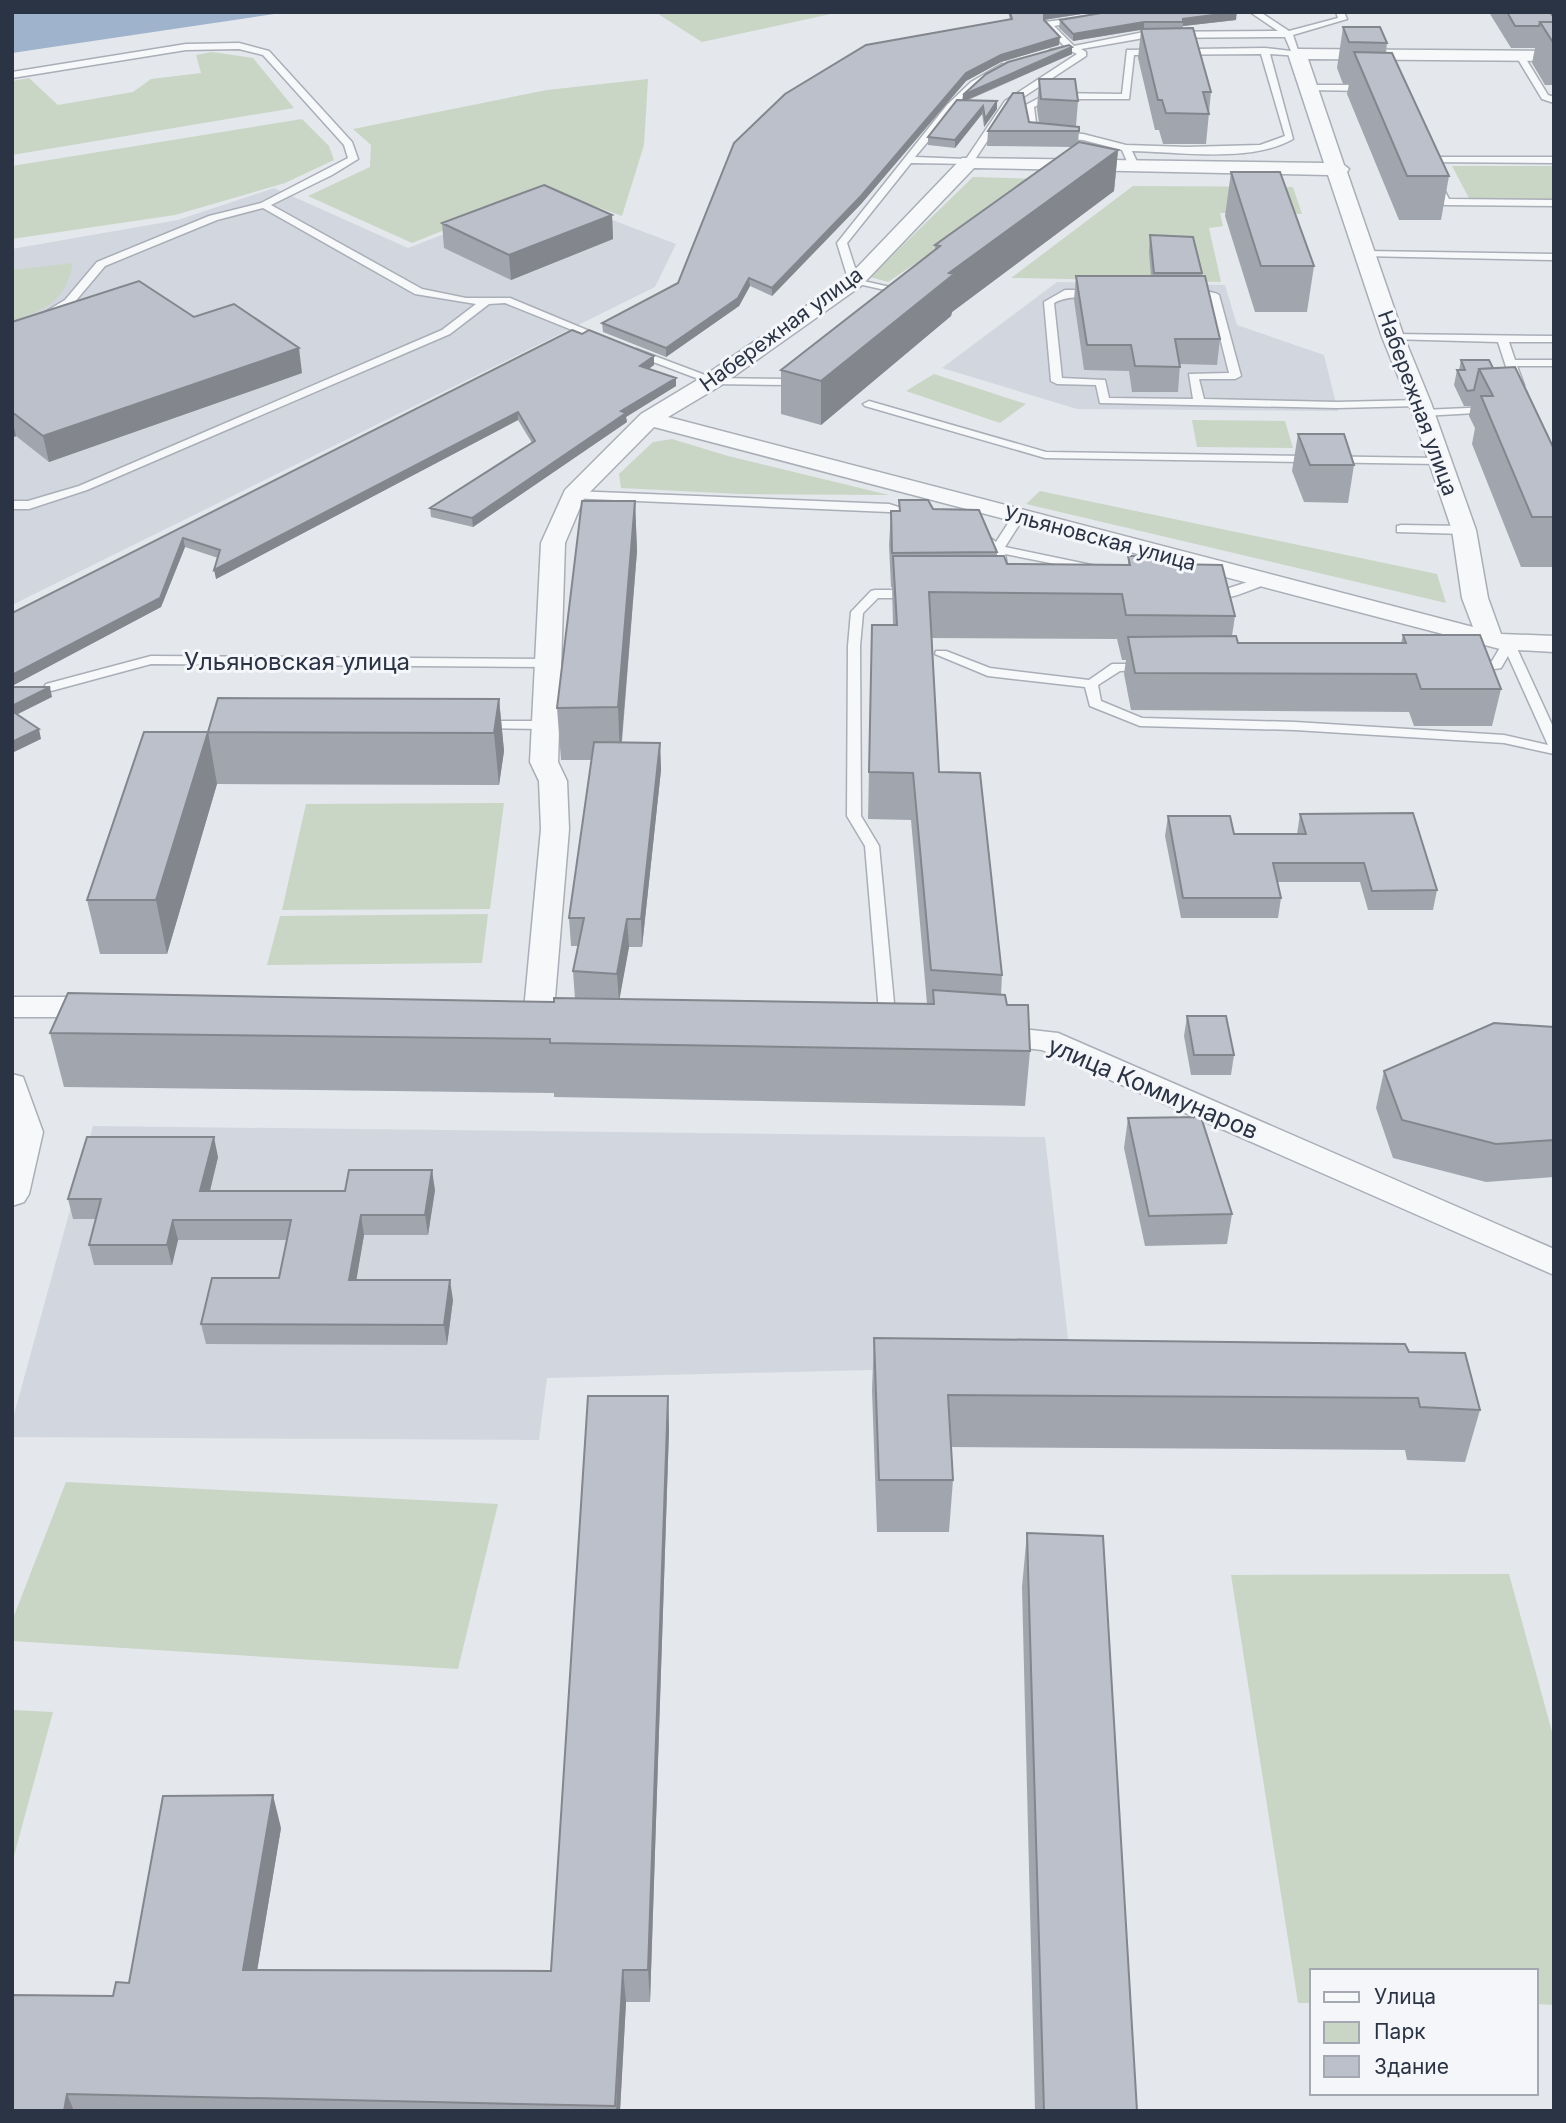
<svg xmlns="http://www.w3.org/2000/svg" width="1566" height="2123" viewBox="0 0 1566 2123" font-family="Inter,sans-serif">
	<style>
		.built { fill: #d2d6de }
		.green { fill: #c9d6c5 }
		.water { fill: #9fb4cc }
		.lines { fill: none; stroke-linecap: round; stroke-linejoin: round }
		.service-casing { stroke: #a9aeb7; stroke-width: 3 }
		.minor-casing { stroke: #a9aeb7; stroke-width: 3 }
		.service { fill: #f7f8fa; fill-rule: evenodd }
		.minor { fill: #f7f8fa; fill-rule: evenodd }
		.wall { fill: #a1a5ae }
		.shaded-wall { fill: #83868d }
		.building { fill: #bbc0ca; stroke: #83868d; stroke-width: 2 }
		.labels { text-anchor: middle; dominant-baseline: central; stroke-width: 6; stroke-linejoin: round; paint-order: stroke }
		.far-street-label { font-size: 21px; fill: #2b3445; stroke: #f4f6f9 }
		.street-label { font-size: 24px; fill: #2b3445; stroke: #f4f6f9 }
	</style>
	<rect width="100%" height="100%" fill="#e4e7ec"/>
	<path class="built" d="M274 188 408 248 546 195 676 244 655 287 12 605V249L178 220Z
		M1057 282 1225 285 1237 325 1324 355 1338 411 1077 409 942 368Z
		M93 1126 1045 1137 1071 1365 547 1378 539 1440 12 1437V1422Z"/>
	<path class="green" d="M655 12H840L702 42Z
		M212 52 253 58 294 108 12 155V81L29 78 58 105 133 92 151 79 201 73 196 55Z
		M648 79 644 145 622 216 547 189 412 243 308 196 370 167 371 145 353 129 547 90Z
		M302 119 329 146 334 160 285 183 175 215 12 239V166Z
		M1452 166H1554V202H1471Z
		M973 177 1040 179 888 282 870 277Z
		M1133 186 1293 187 1302 214 1220 213 1223 226 1209 228 1221 282 1011 278Z
		M73 263C66 301 46 309 12 322V270Z
		M934 374 1026 404 1000 423 906 391Z
		M1192 420 1285 421 1293 448 1197 447Z
		M672 439 728 456 889 495 740 494 621 488 619 474 653 442Z
		M1040 491 1437 574 1446 603 1026 504Z
		M504 803 490 909 282 910 306 804Z
		M488 914 482 963 267 965 280 916Z
		M66 1482 498 1504 458 1669 12 1641V1621Z
		M1509 1574 1554 1739V2005L1536 2004V1971H1312V2003H1298L1231 1575Z
		M12 1710 53 1712 12 1863Z"/>
	<path class="water" d="M12 12H288L12 53Z"/>
	<g class="lines">
		<defs>
			<path id="service" d="M1250 12H1260L1289 31 1338 18 1336 12H1344L1347 19 1293 35 1300 56 1270 54 1293 139C1251 163 1180 152 1132 151L1139 166 1134 169 1129 166 1122 150 1083 140 1030 136 1024 106 1048 93 1122 94 1127 50 1265 48 1291 51 1285 37 1144 38 1081 49 1086 52V56L1011 105 972 164 911 163 847 243 859 280 908 291V295L849 282 837 243 947 105 971 82 1002 64 1006 67 965 97 915 157 966 159 1005 101 1077 54 1071 51 1050 54V50L1065 47 1045 26V22L1083 17V21L1054 26 1074 46 1144 32 1278 31ZM1261 54 1285 136 1260 145 1187 147 1126 145 1083 134 1037 131 1034 107 1050 99H1129L1134 55Z
				M239 43 269 51 352 142 358 159 332 175 271 205 422 289 466 298H510L611 340 602 342 505 303 489 304 450 334 87 490 29 509H12V501H28L79 486 442 330 476 304 415 294 263 208 217 220 105 266 73 304 33 328 12 335V328L25 324 65 300 97 262 209 216 261 203 348 158 344 145 263 55 239 49 186 50 12 78V72L186 44Z
				M1517 54H1523L1548 95 1554 97V103L1542 99 1516 56Z
				M1310 85H1369L1374 88 1369 91 1307 90 1305 88Z
				M1427 157H1554V163L1424 162 1422 160Z
				M1433 180H1439L1449 199 1554 200V206L1445 205 1440 202 1431 182Z
				M1366 251 1554 254V260L1362 256V252Z
				M1065 290H1096L1101 293C1089 301 1072 293 1054 303L1062 378 1105 380 1109 398 1193 399 1189 374 1229 373 1210 298H1188L1183 295C1191 290 1211 290 1219 295L1241 376 1235 379H1199L1204 399 1337 402 1420 400 1426 403 1420 406 1337 408 1100 403 1096 385 1057 384 1051 381 1044 302Z
				M1393 334 1554 336V342H1509L1515 360H1554V366H1517L1524 385 1518 388 1512 385 1498 342 1389 339 1388 337Z
				M636 349 713 378 787 379 799 372 804 375 789 385 712 384 632 354 631 352Z
				M869 401 1046 452 1438 458 1444 461 1438 464 1045 458 865 406 863 404Z
				M1490 407 1494 408V412L1423 416 1417 413 1423 410Z
				M573 491 889 504 924 515 918 519 889 512 569 498V492Z
				M1018 513 1024 517 1005 547 1096 566V572L1005 554 1009 576 1007 579H999L992 551 972 535 974 532H982L996 542 1014 514Z
				M1401 525 1464 526 1470 530 1464 534 1397 532V526Z
				M1263 577 1269 581 1267 584C1249 590 1221 606 1204 593L1210 589 1220 591Z
				M875 590H913L919 594 913 598H878L863 613 860 646 861 816 879 846 896 1024 888 1029 880 1024 865 846 847 816 848 646 851 612 871 591Z
				M1509 640 1515 644 1554 729V754L1504 743 1295 730 1140 726 1090 706 1085 687 988 676 935 654 936 651H946L990 668 1089 680 1112 664H1151V670L1120 671 1098 685 1101 701 1142 718 1295 722 1504 735 1548 745 1508 656 1501 668C1490 670 1472 672 1464 665L1471 661H1492L1504 641Z
				M151 656 546 659 552 663 546 667 151 664 51 691 44 687 46 684Z
				M480 721H544L551 725 544 729 475 728 473 725Z"/>
			<path id="minor" d="M1297 49 1554 51V61L1308 59 1344 165 1349 169 1347 172 1404 337 1431 403 1476 530 1488 598 1501 634 1554 636V652L1500 649 654 427 584 498 565 543 558 762 567 781 569 829 554 1010 550 1017 539 1020 528 1017 524 1010 541 829 539 781 530 762 541 543 565 490 641 414 704 376 847 278 962 158 1324 163 1288 54ZM974 168 1328 175 1382 337 1409 403 1452 530 1462 598 1473 627 668 417 720 386 861 286Z
				M12 997H102L113 1000 117 1007 113 1014 102 1017H12Z
				M986 1025 1058 1033 1554 1249V1275L1042 1050 975 1042 970 1035 975 1028Z
				M12 1074 23 1077 43 1132 29 1194 24 1202 12 1206Z"/>
		</defs>
		<use href="#service" class="service-casing"/>
		<use href="#minor" class="minor-casing"/>
		<use href="#service" class="service"/>
		<use href="#minor" class="minor"/>
	</g>
	<path class="wall" d="M1008 12H1094L1044 20 1059 45 1001 62 966 81 861 204 772 296 750 286 739 306 666 357 603 332 602 323 678 283 1010 19Z
		M1490 12H1550L1554 18V85H1545L1532 63 1535 48H1511L1490 14Z
		M1060 20H1236L1183 26V28L1211 92 1206 144H1163L1159 130H1155L1138 58 1141 30 1073 41 1059 28Z
		M1343 27 1387 43 1386 53 1449 176 1441 220H1399L1347 94 1349 84H1343L1337 68Z
		M1072 47V54L966 101 997 109 984 127 982 114 955 148 928 145V137L962 100Z
		M1039 79 1078 101 1076 126 1079 131 1078 143 1118 150 1114 191 952 312 951 316 821 425 781 414V370L935 250V245L1073 147 987 146 988 131 1029 122 1039 123 1037 109Z
		M1231 172 1314 266 1307 312H1255L1225 216Z
		M612 215 613 239 511 280 444 248 442 223Z
		M1150 235 1202 273V276L1220 339 1217 365 1180 364 1178 392H1132L1129 371 1084 370 1074 300 1076 276H1151L1149 252Z
		M194 317 302 373 49 462 16 436 12 438V322Z
		M582 334 654 356V365L649 369 676 378V386L626 417 627 422 473 527 431 517 430 508 532 443 518 420 216 579 218 558 185 547 161 607 12 686V613Z
		M1461 360 1493 368 1554 449V567H1521L1472 444 1475 428 1469 416 1471 406H1464L1454 385 1457 370H1459Z
		M1298 434 1354 465 1348 503 1304 502 1292 471Z
		M899 500 933 509 997 552V556L1007 564 1128 565V556L1172 564 1235 616 1232 636 1238 643H1401L1403 635 1501 689 1492 726H1414L1409 712 1131 710 1124 674 1126 660H1122L1117 639 932 638 939 772 1002 975 1001 995 1030 1051 1025 1106 554 1097V1093L64 1087 50 1033 554 1002 575 999 573 971 579 946H571L569 918 592 760H561L557 708 635 501 637 551 622 742 660 743 661 770 642 947H629L619 999 927 1004 911 820 868 819 872 625H893L892 587H891L889 545 891 511H899Z
		M499 699 504 751 499 785 217 784 167 954H100L87 900 208 732Z
		M1300 814 1437 890 1433 910H1368L1360 882H1277L1281 898 1278 918H1181L1165 836 1168 816 1234 834H1297Z
		M1187 1016 1234 1055 1231 1075H1191L1184 1036Z
		M1554 1027V1177L1486 1182 1393 1158 1376 1108 1384 1071Z
		M1128 1118 1232 1214 1227 1244 1145 1246 1124 1148Z
		M218 1157 210 1191 435 1190 428 1235H364L356 1280 453 1300 447 1345 206 1344 201 1324 279 1278 287 1240H178L172 1265H94L89 1245 96 1219H73L68 1199Z
		M874 1338 1409 1352 1480 1410 1465 1462 1407 1460 1405 1450 951 1447 953 1480 949 1532H877L872 1390Z
		M668 1396 669 1430 650 2002H626L620 2111H12L113 1996 129 1983 281 1828 257 1970 551 1971Z
		M1027 1533 1137 2111H1035L1022 1587Z"/>
	<path class="shaded-wall" d="M1048 12H1094L1043 20 1044 13Z
		M1237 12 1236 20 1183 26V19Z
		M1144 22V29L1073 41V34Z
		M1060 37 1059 45 1001 62 966 81 861 204 772 296V288L966 73 1001 55Z
		M1072 47V54L962 102 963 95Z
		M997 101V109L984 127 985 119Z
		M983 106 982 114 955 148V140Z
		M1118 150 1114 191 952 312 951 316 821 425V381L949 273Z
		M612 215 613 239 511 280 509 255Z
		M749 278 750 286 739 306 666 357V348Z
		M299 348 302 373 49 462 43 436Z
		M654 356V365L640 374V366Z
		M676 378V386L626 417 627 422 473 527 472 518 621 411Z
		M518 412V420L216 579 214 570Z
		M12 418 16 436 12 438Z
		M635 501 637 551 620 759 618 707Z
		M183 538 185 547 161 607 12 686V675Z
		M50 687 52 697 12 717V706Z
		M499 699 504 751 499 785 494 733Z
		M39 729 41 739 12 753V742Z
		M208 732 217 784 167 954 156 900Z
		M660 743 661 770 642 947 641 919Z
		M627 919 629 947 619 1002 617 974Z
		M214 1137 218 1157 205 1211 200 1191Z
		M432 1170 435 1190 428 1235 425 1215Z
		M361 1215 364 1235 353 1300 349 1280Z
		M173 1220 178 1240 172 1265 167 1245Z
		M450 1280 453 1300 447 1345 444 1325Z
		M668 1396 669 1430 650 2002 648 1970Z
		M273 1795 281 1828 252 2001 243 1970Z
		M623 1970 626 2002 620 2111H616Z
		M67 2094 74 2111H64Z"/>
	<path class="building" d="M1010 12H1048L1044 13V20L1060 37 1001 55 966 73 861 196 772 288 749 278 738 298 666 348 602 323 678 283 734 143 785 94 866 45 1012 19Z
		M1107 12H1236L1183 19V22H1144L1073 34 1060 20Z
		M1507 12H1550L1554 18V22H1540L1539 26H1515Z
		M1540 22H1554V44Z
		M1343 27H1380L1387 43 1349 42Z
		M1193 28 1211 92H1203L1209 114 1166 113 1162 100H1158L1141 29Z
		M1069 45 1072 47 963 95 986 74 1008 62Z
		M1354 52 1392 53 1449 176H1407Z
		M1039 79H1075L1078 101 1041 99Z
		M1013 93H1023L1029 122 1079 127V131H988Z
		M957 100 997 101 985 119 983 106 955 140 928 137Z
		M1079 142 1118 150 949 273 954 274 821 381 781 370 940 246 935 245Z
		M1231 172H1280L1314 266H1261Z
		M544 185 612 215 509 255 442 223Z
		M1150 235 1193 237 1202 273H1154Z
		M1076 276H1205L1220 339H1175L1180 367 1135 366 1131 345H1087Z
		M139 281 194 317 234 304 299 348 43 436 12 412V322Z
		M572 330 582 334 589 330 654 356 640 366 676 378 621 411 626 413 472 518 430 508 535 441 518 412 214 570 220 550 183 538 160 598 12 675V613Z
		M1461 360H1489L1493 368 1479 369 1474 390 1467 391 1457 370H1465Z
		M1515 367 1554 449V517H1532L1481 396H1493L1479 369Z
		M1298 434H1344L1354 465H1310Z
		M899 500H928L933 509 979 510 997 552 892 553 891 511H900Z
		M582 501H635L618 707 557 708Z
		M893 556H1004L1007 564 1130 565 1128 556H1171L1172 564 1222 565 1235 616 1126 615 1122 594 929 592 939 772 980 773 1002 975 931 970 913 773 869 772 872 625H897Z
		M1403 635H1480L1501 689H1421L1416 674 1135 673 1128 637 1236 636 1238 643H1406Z
		M12 687H50L12 706Z
		M218 698 499 699 494 733 208 732Z
		M12 711 39 729 12 742Z
		M144 732H208L156 900H87Z
		M594 742 660 743 641 919H627L617 974 573 971 584 918H569Z
		M1413 813 1437 890 1372 891 1364 863H1273L1281 898H1183L1168 816H1230L1234 834H1306L1300 814Z
		M933 990 1005 995 1007 1005H1028L1030 1051 550 1043V1039L50 1033 68 993 554 1002V998L934 1004Z
		M1187 1016H1226L1234 1055H1194Z
		M1494 1023 1554 1027V1140L1496 1144 1402 1120 1384 1071Z
		M1201 1117 1232 1214 1149 1216 1128 1118Z
		M87 1137H214L200 1191H345L349 1170H432L425 1215H361L349 1280H450L444 1325 201 1324 212 1278H279L291 1220H173L167 1245H89L101 1199H68Z
		M874 1338 1405 1344 1409 1352 1465 1353 1480 1410 1420 1407 1418 1398 948 1395 953 1480H879Z
		M588 1396H668L648 1970H623L615 2106 67 2094 64 2111H12V1995L113 1996 116 1982 129 1983 163 1796 273 1795 243 1970 551 1971Z
		M1027 1533 1103 1536 1137 2111H1044Z"/>
	<g class="labels">
		<g class="far-street-label">
			<text transform="translate(781 329) rotate(-36)">Набережная улица</text>
			<text transform="translate(1418 403) rotate(70)">Набережная улица</text>
			<text transform="translate(1100 538) rotate(15)">Ульяновская улица</text>
		</g>
		<g class="street-label">
			<text x="297" y="661">Ульяновская улица</text>
			<text transform="translate(1153 1088) rotate(23)">улица Коммунаров</text>
		</g>
	</g>
	<rect width="1566" height="2123" fill="none" stroke="#2b3445" stroke-width="28"/>
	<rect x="1310" y="1969" width="228" height="126" fill="#f4f6f9" stroke="#a4a8b1" stroke-width="2"/>
	<rect x="1324" y="1992" width="35" height="10" fill="#f7f8fa" stroke="#a4a8b1" stroke-width="2"/>
	<text x="1374" y="2004" font-size="21" fill="#2b3445">Улица</text>
	<rect x="1324" y="2022" width="35" height="21" fill="#c9d6c5" stroke="#a4a8b1" stroke-width="2"/>
	<text x="1374" y="2039" font-size="21" fill="#2b3445">Парк</text>
	<rect x="1324" y="2056" width="35" height="21" fill="#bbc0ca" stroke="#a4a8b1" stroke-width="2"/>
	<text x="1374" y="2074" font-size="21" fill="#2b3445">Здание</text>
</svg>
